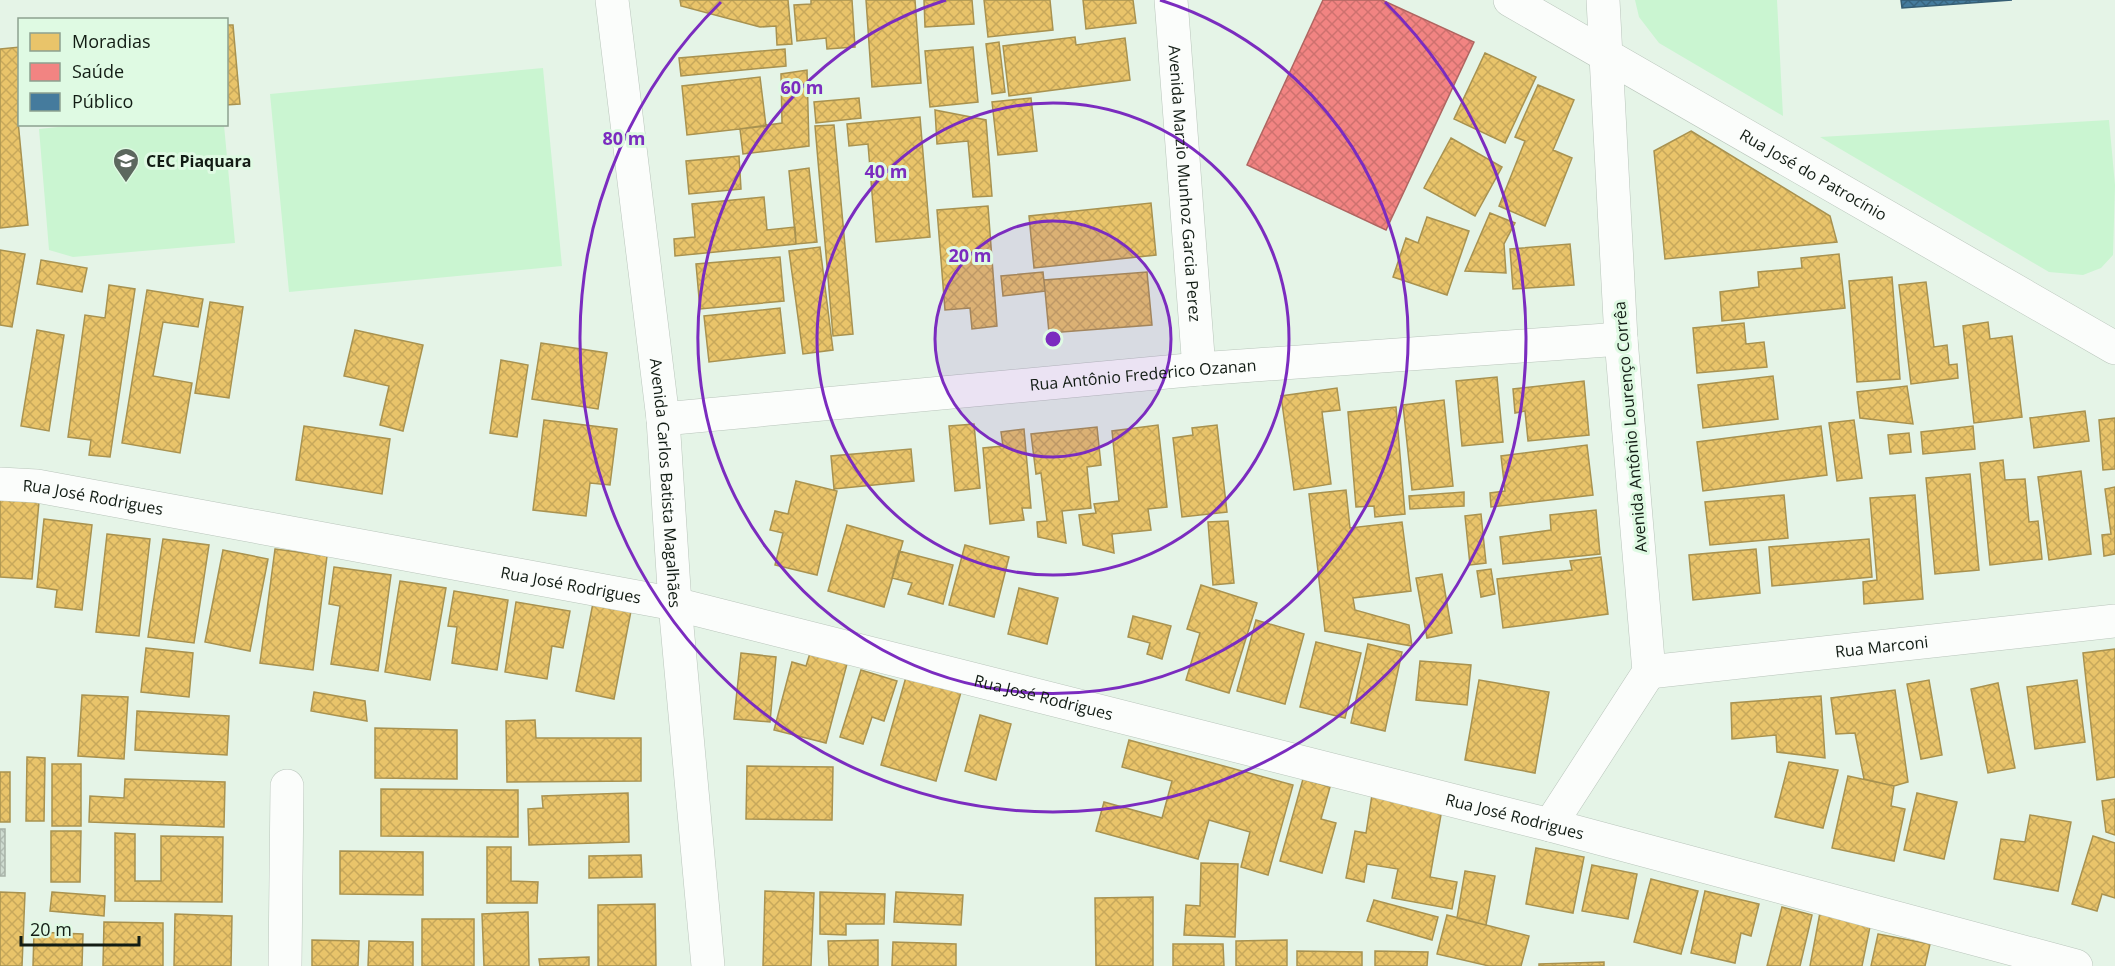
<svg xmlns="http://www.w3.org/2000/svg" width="2115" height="966" viewBox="0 0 2115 966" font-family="'Open Sans',sans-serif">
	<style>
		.green { fill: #caf5d1 }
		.homes { fill: url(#homes-cross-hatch); stroke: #a89250; stroke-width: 1.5 }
		.health { fill: url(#health-cross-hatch); stroke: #af6561; stroke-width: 1.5 }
		.public { fill: url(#public-cross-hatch); stroke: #365e74; stroke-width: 1.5 }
		.building { fill: url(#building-cross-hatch); stroke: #a6b1a7; stroke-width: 1.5 }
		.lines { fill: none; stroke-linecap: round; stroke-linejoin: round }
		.street-casing { stroke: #b9c5bb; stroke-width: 34 }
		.secondary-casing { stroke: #b9c5bb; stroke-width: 34 }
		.street { stroke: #fbfdfb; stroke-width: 33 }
		.secondary { stroke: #fbfdfb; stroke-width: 33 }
		.ring { fill: none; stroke: #7b2cbf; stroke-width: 3 }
		.labels { text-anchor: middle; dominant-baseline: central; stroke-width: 6; stroke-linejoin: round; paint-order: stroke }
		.poi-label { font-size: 16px; font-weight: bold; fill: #121c14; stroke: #dffae3; text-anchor: start }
		.street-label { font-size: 16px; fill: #121c14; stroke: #dffae3 }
		.centre { fill: #7b2cbf; stroke: #dffae3; stroke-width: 3 }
		.ring-label { font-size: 18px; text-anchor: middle; font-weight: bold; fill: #7b2cbf; stroke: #dffae3; stroke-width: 6; stroke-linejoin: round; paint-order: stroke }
	</style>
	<defs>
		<pattern id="homes-cross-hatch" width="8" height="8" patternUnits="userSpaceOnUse" patternTransform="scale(1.5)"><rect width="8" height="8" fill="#e9c46a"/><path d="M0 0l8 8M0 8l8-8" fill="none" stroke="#c7a85b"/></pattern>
		<pattern id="health-cross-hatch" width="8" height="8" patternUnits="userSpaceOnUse" patternTransform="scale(1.5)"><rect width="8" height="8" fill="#f28482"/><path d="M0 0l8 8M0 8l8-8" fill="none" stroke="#ce716f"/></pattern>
		<pattern id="public-cross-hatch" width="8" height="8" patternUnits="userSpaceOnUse" patternTransform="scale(1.5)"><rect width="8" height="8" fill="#457b9d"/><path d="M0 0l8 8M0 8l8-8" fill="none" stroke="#38647f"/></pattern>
		<pattern id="building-cross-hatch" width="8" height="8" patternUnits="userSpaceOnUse" patternTransform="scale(1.5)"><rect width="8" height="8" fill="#cedbd0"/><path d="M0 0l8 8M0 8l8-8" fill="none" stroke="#b0bbb2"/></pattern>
	</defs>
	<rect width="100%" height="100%" fill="#e5f4e7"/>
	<path class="green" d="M1635 0H1777L1783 116 1659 43 1639 17Z
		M543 68 562 266 289 292 270 94Z
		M2109 120 2115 185 2113 255 2101 268 2083 275 2049 272 1820 137Z
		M86 124 224 125 235 243 73 257 49 250 39 129Z"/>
	<path class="homes" d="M680 0H788L792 44 777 45 776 26 760 27 681 6Z
		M811 0H852L855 47 827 49 826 38 797 41 794 5 811 4Z
		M866 0H915L921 83 872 87Z
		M924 0H972L974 24 925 27Z
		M984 0H1050L1053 30 988 37Z
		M1083 0H1133L1136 23 1086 29Z
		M226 25H233L240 104 226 105Z
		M1075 37 1076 45 1125 38 1130 80 1009 96 1003 46Z
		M999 42 1005 92 992 94 986 44Z
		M20 47 18 121 28 225 0 228V49Z
		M973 47 978 102 930 107 925 51Z
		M785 49 786 66 681 76 679 58Z
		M1485 53 1536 77 1505 143 1454 119Z
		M807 70 809 146 743 154 740 129 782 123 781 74Z
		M760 77 766 126 687 135 682 86Z
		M1538 85 1574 100 1553 150 1572 158 1545 226 1499 206 1525 141 1515 137Z
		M859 98 861 118 816 123 814 102Z
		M1031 98 1037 151 998 155 992 102Z
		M935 110 986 120 992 196 973 197 968 141 937 144Z
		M920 117 930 237 876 242 868 144 849 146 847 124Z
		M834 125 853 334 833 336 815 126Z
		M1691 131 1830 216 1837 242 1665 259 1654 151Z
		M1451 138 1502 167 1475 216 1424 188Z
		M739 156 741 189 689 194 686 161Z
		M809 168 817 242 796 244 789 171Z
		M764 197 767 230 795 227 796 244 675 256 674 239 695 237 692 204Z
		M1151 203 1156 255 1034 268 1029 216Z
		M988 206 997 326 972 329 970 308 945 310 937 210Z
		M1490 213 1515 223 1504 244 1506 273 1465 271Z
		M1427 217 1469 231 1447 295 1393 277 1406 238 1418 243Z
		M1570 244 1574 285 1513 289 1510 249Z
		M820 247 833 350 803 354 789 251Z
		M0 250 25 254 12 327 0 325Z
		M1839 254 1845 308 1722 321 1720 292 1759 287 1758 272 1802 268 1801 258Z
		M780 257 784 301 700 309 696 264Z
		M41 260 87 268 82 292 37 284Z
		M1043 272 1045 291 1003 296 1001 276Z
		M1147 272 1152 325 1049 333 1044 280Z
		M1892 277 1900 379 1857 382 1849 281Z
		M1926 282 1934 347 1947 345 1949 365 1957 364 1958 378 1911 384 1899 285Z
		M109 285 135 289 110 457 89 455 91 440 68 437 85 315 105 318Z
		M147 290 203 299 198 327 163 322 153 376 192 383 180 453 122 443Z
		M210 302 243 307 229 398 195 393Z
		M780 308 785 353 709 362 704 316Z
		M1988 322 1990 339 2012 336 2022 417 1974 423 1963 326Z
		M1744 323 1746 344 1764 342 1767 367 1697 373 1693 328Z
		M37 330 64 335 49 431 21 426Z
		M355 330 423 345 403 431 380 425 389 386 344 376Z
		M541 343 607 353 598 409 532 399Z
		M501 360 528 365 517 437 490 433Z
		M1773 376 1778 419 1703 428 1698 385Z
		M1497 377 1503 442 1462 446 1456 381Z
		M1584 381 1589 435 1528 441 1525 411 1515 413 1513 389Z
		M1907 386 1913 424 1860 418 1857 392Z
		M1337 388 1340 410 1322 412 1331 484 1294 490 1281 396Z
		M1444 400 1453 486 1412 490 1403 405Z
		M1396 407 1405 514 1375 517 1374 506 1356 507 1348 412Z
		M2085 411 2089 441 2034 448 2030 418Z
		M2115 418V469L2103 470 2099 420Z
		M544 420 617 429 610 485 590 483 586 516 533 510Z
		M1854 420 1862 478 1837 481 1829 423Z
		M974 424 980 488 955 491 949 426Z
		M1158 425 1167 507 1148 509 1151 530 1112 534 1114 553 1083 545 1079 515 1096 513 1094 504 1119 501 1112 431Z
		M1217 425 1227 512 1182 517 1173 438 1193 435 1192 428Z
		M304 426 390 439 382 494 296 480Z
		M1821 426 1827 475 1703 491 1697 442Z
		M1973 426 1975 449 1923 454 1921 432Z
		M1097 427 1101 465 1087 467 1091 508 1062 511 1066 543 1038 537 1037 522 1047 521 1041 473 1036 474 1031 434Z
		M1024 429 1031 508H1022L1024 520 990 524 983 448 1003 446 1001 432Z
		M1909 433 1911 452 1890 454 1888 435Z
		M1587 445 1593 495 1491 507 1490 493 1505 491 1501 456Z
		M911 449 914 481 834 489 831 456Z
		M2003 460 2005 480 2025 479 2029 522 2038 521 2042 559 1990 565 1980 463Z
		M2081 471 2091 554 2049 560 2038 477Z
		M1970 474 1979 570 1935 574 1926 478Z
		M796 481 837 491 817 575 775 565 783 533 770 530 775 511 788 514Z
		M2115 487V554L2104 556 2102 535 2111 534 2105 489Z
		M0 488 40 491 32 579 0 577Z
		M1346 490 1350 528 1402 522 1411 591 1353 598 1355 610 1409 625 1412 646 1325 631 1309 494Z
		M1464 492V506L1410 509 1409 496Z
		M1784 495 1788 538 1710 545 1705 502Z
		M1915 495 1923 599 1864 604 1863 582 1877 580 1870 498Z
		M1596 510 1600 554 1503 564 1500 537 1551 530 1550 515Z
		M1481 514 1486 563 1470 565 1465 516Z
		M44 519 92 525 82 610 55 607 57 590 37 587Z
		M1228 521 1234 583 1213 585 1208 522Z
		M847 525 903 541 884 607 828 591Z
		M107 534 150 539 139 636 96 632Z
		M163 539 209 545 194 643 148 637Z
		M1869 539 1872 577 1772 586 1769 547Z
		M965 545 1009 557 994 617 949 605Z
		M275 549 327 556 313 670 260 663Z
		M1756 549 1760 593 1693 600 1689 555Z
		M223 550 268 559 250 651 205 642Z
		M899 551 953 565 943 604 908 594 912 583 892 578Z
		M1601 557 1608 614 1503 628 1497 579 1572 570 1570 561Z
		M334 567 391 575 378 671 331 664 340 606 329 604Z
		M1491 569 1495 594 1481 597 1477 571Z
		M1442 574 1452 633 1427 638 1416 578Z
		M400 581 446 588 430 680 385 672Z
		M1201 585 1257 603 1229 693 1186 680 1200 633 1187 629Z
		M1019 588 1058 598 1047 644 1008 634Z
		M454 591 508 600 497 670 452 663 457 627 448 626Z
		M516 602 570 611 563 648 552 646 547 679 505 672Z
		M593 603 631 611 614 699 576 691Z
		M1133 616 1171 626 1162 659 1147 654 1150 643 1128 637Z
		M1256 620 1304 634 1285 704 1237 691Z
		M1316 642 1361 653 1345 718 1300 707Z
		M1368 644 1402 652 1385 731 1351 723Z
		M146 648 193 653 189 697 141 692Z
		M2115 649V777L2097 780 2083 653Z
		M811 650 848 660 826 743 774 730 792 662 806 666Z
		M741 653 776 657 770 722 734 719Z
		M1420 661 1471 665 1467 705 1416 700Z
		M861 670 897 681 884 721 872 717 863 744 840 737Z
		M908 670 963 685 936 781 881 765Z
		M1479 680 1549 692 1535 773 1465 760Z
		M1929 680 1942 755 1921 759 1907 684Z
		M2077 680 2085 742 2035 749 2027 687Z
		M1998 683 2015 768 1988 773 1971 689Z
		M1895 690 1908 782 1894 786 1864 779 1855 733 1836 734 1831 698Z
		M314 692 365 701 367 721 311 711Z
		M82 695 128 697 124 759 78 756Z
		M1821 696 1825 758 1777 752 1776 735 1732 739 1731 703Z
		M137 711 229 716 227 755 135 750Z
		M980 715 1011 724 996 780 965 771Z
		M535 720 536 738H641V781L507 782 506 721Z
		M375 728 457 730V779L375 778Z
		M1129 740 1293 785 1268 875 1241 867 1250 832 1209 820 1198 859 1096 831 1104 802 1162 818 1172 781 1122 767Z
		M27 757 45 758 44 821H26Z
		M1789 762 1838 770 1823 828 1775 817Z
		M52 764H81V826H52Z
		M747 766 833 767 832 820 746 819Z
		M0 772H10V822H0Z
		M1848 776 1894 786 1891 806 1905 809 1894 861 1832 848Z
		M125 779 225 782 224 827 89 822 90 796 124 798Z
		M1303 779 1330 787 1321 819 1336 823 1322 873 1280 861Z
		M381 789 518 790V837L381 836Z
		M628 793 629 842 529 845 528 809 543 808 542 796Z
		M1917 793 1957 802 1944 859 1904 850Z
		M1372 795 1442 809 1430 877 1457 882 1452 909 1392 898 1398 869 1367 864 1364 882 1346 878 1355 831 1366 833Z
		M2115 799V835L2106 832 2102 801Z
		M2030 815 2071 822 2058 891 1994 879 2001 839 2025 842Z
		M51 831H81L80 882H51Z
		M115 833 135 834V881H161V836L223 837 222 902 115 901Z
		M2093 836 2115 843V898L2102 894 2097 911 2072 904Z
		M487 847H511V881L538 882 537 903H487Z
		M1536 848 1584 857 1573 913 1526 904Z
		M340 851 423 852V895L340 894Z
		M641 855 642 877 589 878V856Z
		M1201 863 1238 864 1235 937 1184 935 1186 905 1200 906Z
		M1592 865 1637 874 1628 919 1582 911Z
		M1465 871 1495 876 1486 925 1457 918Z
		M1651 879 1698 891 1681 954 1634 942Z
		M765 891 814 893 811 966H763Z
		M1705 891 1759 904 1751 936 1741 933 1735 963 1691 953Z
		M0 892 25 893 22 966H0Z
		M52 892 105 896 104 916 50 911Z
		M820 892 885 894 884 924H846V935L820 934Z
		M896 892 963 895 961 925 894 922Z
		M1153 897V966H1096L1095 898Z
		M1374 900 1438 917 1432 940 1367 921Z
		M1822 902 1873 912 1862 966H1810Z
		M655 904 656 966H598V905Z
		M1782 907 1812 915 1800 966H1767Z
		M528 912 529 966H484L482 914Z
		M175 914 232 916 231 966H174Z
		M1447 915 1529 936 1521 966H1489L1437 954Z
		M422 919H474V966H422Z
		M104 922 163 923V966H103Z
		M34 932 83 934 82 966H33Z
		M1878 934 1930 944 1925 966H1871Z
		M312 940 359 941 358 966H312Z
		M878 940V966H829L828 941Z
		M1287 940V966H1236V941Z
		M369 941 413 942V966H368Z
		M893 942 956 944V966H892Z
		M1173 944H1223L1224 966H1173Z
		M1297 951 1362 952V966H1297Z
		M1375 951 1428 952 1427 966H1375Z
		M589 957V966H540L539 959Z
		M1604 962V966H1539V964Z"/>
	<path class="health" d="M1323 0H1382L1474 42 1386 230 1247 165Z"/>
	<path class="public" d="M1901 0H2012L1902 8Z"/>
	<path class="building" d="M0 829H5V876H0Z"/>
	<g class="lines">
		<defs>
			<g id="street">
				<path id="s1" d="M612 0 663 419 675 604 708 966"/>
				<path id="s2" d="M1171 0 1199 369"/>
				<path id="s3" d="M663 419 1199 369 1621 339"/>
				<path id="s4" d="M0 484 37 486 675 604 1550 825 2076 966"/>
				<path id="s5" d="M1649 672 2115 621"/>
				<path d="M1550 825 1649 672 1621 339 1603 0"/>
				<path d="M285 966 287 786"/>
			</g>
			<g id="secondary">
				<path id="s6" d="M1510 0 2115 348"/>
			</g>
		</defs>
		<use href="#street" class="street-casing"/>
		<use href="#secondary" class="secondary-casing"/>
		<use href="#street" class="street"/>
		<use href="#secondary" class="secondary"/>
	</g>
	<circle cx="1053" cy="339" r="118" fill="#7b2cbf" fill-opacity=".12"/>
	<g class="ring">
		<circle cx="1053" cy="339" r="118"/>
		<circle cx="1053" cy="339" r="236"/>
		<path d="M1160 0A355 355 0 1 1 946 0"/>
		<path d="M1385 2A473 473 0 1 1 721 2"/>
	</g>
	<defs>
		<symbol id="school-pin" viewBox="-11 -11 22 30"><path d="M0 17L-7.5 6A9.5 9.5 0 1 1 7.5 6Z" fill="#5c685e" stroke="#dffae3"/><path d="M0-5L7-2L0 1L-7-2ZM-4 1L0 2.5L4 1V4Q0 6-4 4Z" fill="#fff"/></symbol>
	</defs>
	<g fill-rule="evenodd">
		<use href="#school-pin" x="111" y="146" width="30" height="40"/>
	</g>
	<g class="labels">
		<g class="poi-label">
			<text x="146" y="161">CEC Piaquara</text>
		</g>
		<g class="street-label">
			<text stroke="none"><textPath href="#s6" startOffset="350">Rua José do Patrocínio</textPath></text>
			<text stroke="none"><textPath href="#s2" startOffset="184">Avenida Marzio Munhoz Garcia Perez</textPath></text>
			<text stroke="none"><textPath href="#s3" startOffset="482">Rua Antônio Frederico Ozanan</textPath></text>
			<text transform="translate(1630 427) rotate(-95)">Avenida Antônio Lourenço Corrêa</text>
			<text stroke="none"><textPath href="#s1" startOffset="486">Avenida Carlos Batista Magalhães</textPath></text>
			<text stroke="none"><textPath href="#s4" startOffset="94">Rua José Rodrigues</textPath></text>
			<text stroke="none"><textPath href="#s4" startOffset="580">Rua José Rodrigues</textPath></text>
			<text stroke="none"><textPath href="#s5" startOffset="234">Rua Marconi</textPath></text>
			<text stroke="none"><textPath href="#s4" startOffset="1066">Rua José Rodrigues</textPath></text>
			<text stroke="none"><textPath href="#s4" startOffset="1552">Rua José Rodrigues</textPath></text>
		</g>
	</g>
	<circle cx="1053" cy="339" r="9" class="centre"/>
	<g class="ring-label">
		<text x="802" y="94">60 m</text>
		<text x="624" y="145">80 m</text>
		<text x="886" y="178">40 m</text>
		<text x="970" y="262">20 m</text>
	</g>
	<rect x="18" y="18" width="210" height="108" fill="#dffae3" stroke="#8da190" stroke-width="1.5"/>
	<rect x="30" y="33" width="30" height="18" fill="#e9c46a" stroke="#8da190" stroke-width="1.5"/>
	<text x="72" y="48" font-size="18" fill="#121c14">Moradias</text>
	<rect x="30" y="63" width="30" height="18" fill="#f28482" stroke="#8da190" stroke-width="1.5"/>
	<text x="72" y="78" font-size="18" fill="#121c14">Saúde</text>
	<rect x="30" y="93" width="30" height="18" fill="#457b9d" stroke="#8da190" stroke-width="1.5"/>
	<text x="72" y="108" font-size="18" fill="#121c14">Público</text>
	<path d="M21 936v9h118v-9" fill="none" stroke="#121c14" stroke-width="3"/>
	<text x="30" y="936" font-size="18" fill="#121c14" stroke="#dffae3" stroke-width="4.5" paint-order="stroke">20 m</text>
</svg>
